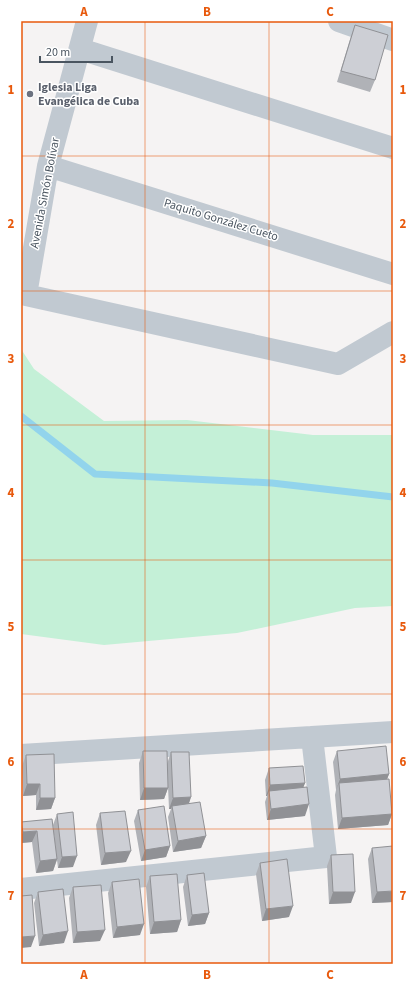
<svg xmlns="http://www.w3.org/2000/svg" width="414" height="985" viewBox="0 0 414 985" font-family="'Source Sans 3',sans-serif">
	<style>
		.green { fill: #c4f0d7 }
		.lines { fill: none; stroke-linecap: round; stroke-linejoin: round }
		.stream { stroke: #92d4ec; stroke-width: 7 }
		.street { stroke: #c1c9d1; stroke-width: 22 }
		.wall { fill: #b0b2b7 }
		.shaded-wall { fill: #909195 }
		.building { fill: #cdcfd5; stroke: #909195 }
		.grid { fill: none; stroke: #e8590c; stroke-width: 1; stroke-opacity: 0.55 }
		.worship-dot { fill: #6b7280; stroke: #fff; stroke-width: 1.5 }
		.labels { text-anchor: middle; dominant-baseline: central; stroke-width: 3; stroke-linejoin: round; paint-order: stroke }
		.worship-label { font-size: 12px; font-weight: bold; fill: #5b616d; stroke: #fff; text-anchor: start }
		.street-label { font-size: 12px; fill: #4a5560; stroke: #fff }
		.neatline { fill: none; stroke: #e8590c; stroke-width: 1.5 }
		.grid-label { font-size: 13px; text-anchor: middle; font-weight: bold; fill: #e8590c }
	</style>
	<rect width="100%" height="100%" fill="#f5f3f3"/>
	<path class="green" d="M21 349 34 369 104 421 187 420 313 435H393V606L355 608 237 633 104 645 21 634Z"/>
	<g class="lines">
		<path class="stream" d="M21 416 95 474 272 483 393 497"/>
		<path class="street" d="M87 21 48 166 26 295 338 364 393 332
			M339 21 393 40
			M80 49 393 148
			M48 166 393 274
			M21 755 393 732
			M21 889 326 857 312 737"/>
	</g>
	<path class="wall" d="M355 25 375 80 370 92 337 82 351 36Z
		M143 751 168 788 164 799 140 800 139 763Z
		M337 751 389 774 387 779 392 814 388 825 338 829 335 795 336 790 333 762Z
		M171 752 191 797 189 803 206 836 201 848 173 852 168 817 171 809H169L167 764Z
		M26 755 55 798 51 809 36 810V795L23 796 22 766Z
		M269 768 305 783 303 787 305 816 267 820 265 802 267 796H266L265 780Z
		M138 810 170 846 166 857 141 861 134 821Z
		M100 813 126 862 101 865 96 825Z
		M57 814 73 867 58 868 57 860 53 871 36 873 32 842 21 843V823L52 819 56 853 53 825Z
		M372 848 393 902 372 903 368 859Z
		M331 855 351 903 329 904 327 866Z
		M260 863 289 917 262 921 256 874Z
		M187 875 209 913 205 924 188 926 183 887Z
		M150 876 181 920 177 932 150 934 146 887Z
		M112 882 140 935 113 938 108 893Z
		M73 887 100 941 73 943 69 898Z
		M38 892 64 943 39 946 34 903Z"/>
	<path class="shaded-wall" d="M389 774 385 785 339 783 336 790 340 779Z
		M305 783 301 794 269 791 267 796H266L270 785Z
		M27 784H40L36 795 23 796Z
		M144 788H168L164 799 140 800Z
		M191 797 187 809 172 806 171 809H169L173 798Z
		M40 798H55L51 809 36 810Z
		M309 804 305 816 267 820 271 809Z
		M392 814 388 825 338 829 342 818Z
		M37 831 32 842 21 843V837L23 832Z
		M206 836 201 848 173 852 178 841Z
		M170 846 166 857 141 861 145 850Z
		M131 851 126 862 101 865 105 853Z
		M77 856 73 867 58 868 62 857Z
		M57 859 53 871 36 873 40 861Z
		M393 891V902L372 903 377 892Z
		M333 892H355L351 903 329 904Z
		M293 906 289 917 262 921 266 909Z
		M209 913 205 924 188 926 192 915Z
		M181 920 177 932 150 934 154 922Z
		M144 924 140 935 113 938 117 927Z
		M105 930 100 941 73 943 77 932Z
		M68 931 64 943 39 946 43 935Z
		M35 936 31 947 21 948V937Z"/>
	<path class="building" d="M355 25 388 35 375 80 341 71Z
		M386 746 389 774 340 779 337 751Z
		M143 751H167L168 788H144Z
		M171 752H189L191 797 173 798Z
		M54 754 55 798H40V784H27L26 755Z
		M303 766 305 783 270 785 269 768Z
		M389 779 392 814 342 818 339 783Z
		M307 787 309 804 271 809 269 791Z
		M200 802 206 836 178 841 172 806Z
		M164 806 170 846 145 850 138 810Z
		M125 811 131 851 105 853 100 813Z
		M73 812 77 856 62 857 57 814Z
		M52 819 57 859 40 861 37 831 23 832 21 822Z
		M393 846V891L377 892 372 848Z
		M353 854 355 892H333L331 855Z
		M287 859 293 906 266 909 260 863Z
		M204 873 209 913 192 915 187 875Z
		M177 874 181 920 154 922 150 876Z
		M139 879 144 924 117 927 112 882Z
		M101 885 105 930 77 932 73 887Z
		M63 889 68 931 43 935 38 892Z
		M32 895 35 936 21 937V896Z"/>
	<path class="grid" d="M145 21V964M269 21V964M21 156H393M21 291H393M21 425H393M21 560H393M21 694H393M21 829H393"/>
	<circle class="worship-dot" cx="30" cy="94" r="4"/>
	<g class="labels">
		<g class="worship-label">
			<text x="38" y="87">Iglesia Liga<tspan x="38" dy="14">Evangélica de Cuba</tspan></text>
		</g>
		<g class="street-label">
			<text transform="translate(45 193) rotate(-79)">Avenida Simón Bolívar</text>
			<text transform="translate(221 220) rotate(17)">Paquito González Cueto</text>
		</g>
	</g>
	<rect width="414" height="985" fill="none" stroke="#ffffff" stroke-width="44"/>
	<path d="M40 56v6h72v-6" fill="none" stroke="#4a5560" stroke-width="2"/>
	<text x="46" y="56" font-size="12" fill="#4a5560" stroke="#ffffff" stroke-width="3" paint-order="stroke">20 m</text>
	<rect x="22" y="22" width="370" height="941" class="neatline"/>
	<g class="grid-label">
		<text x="84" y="16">A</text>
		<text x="207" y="16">B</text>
		<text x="330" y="16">C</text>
		<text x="11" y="94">1</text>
		<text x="403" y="94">1</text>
		<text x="11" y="228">2</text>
		<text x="403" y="228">2</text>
		<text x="11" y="363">3</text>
		<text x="403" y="363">3</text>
		<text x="11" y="497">4</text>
		<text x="403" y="497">4</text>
		<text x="11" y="631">5</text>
		<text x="403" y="631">5</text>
		<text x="11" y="766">6</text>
		<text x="403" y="766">6</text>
		<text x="11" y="900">7</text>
		<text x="403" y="900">7</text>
		<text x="84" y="979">A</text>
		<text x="207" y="979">B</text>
		<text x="330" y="979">C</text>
	</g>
</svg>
